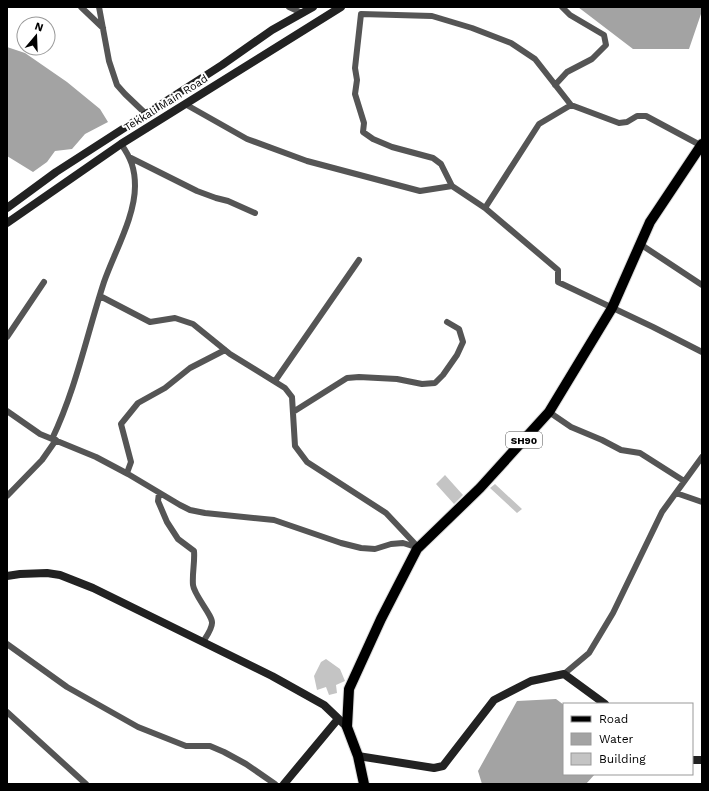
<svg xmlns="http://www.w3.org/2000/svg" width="709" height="791" viewBox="0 0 709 791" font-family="'Work Sans',sans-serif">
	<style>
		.water { fill: #a3a3a3 }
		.building { fill: #c4c4c4 }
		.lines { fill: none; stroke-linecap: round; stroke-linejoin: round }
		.primary-casing { stroke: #dbdbdb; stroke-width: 12 }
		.minor { stroke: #555; stroke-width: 6 }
		.secondary { stroke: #222; stroke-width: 8 }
		.primary { stroke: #000; stroke-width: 10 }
		.labels { text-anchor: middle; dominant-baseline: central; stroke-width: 4; stroke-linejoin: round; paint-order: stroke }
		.shield { fill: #fff; stroke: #4c4c4c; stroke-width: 1 }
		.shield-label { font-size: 10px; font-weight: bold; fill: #000 }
		.street-label { font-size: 11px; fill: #000; stroke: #fff }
	</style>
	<rect width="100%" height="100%" fill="#fff"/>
	<path class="water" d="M578 7H702V11L689 49H633Z
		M7 47 25 53 67 82 100 109 108 122 85 134 72 149 55 151 47 162 33 172 7 156Z
		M556 699 564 705V774H595L586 784H482L478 771 517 701Z"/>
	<path class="building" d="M445 475 463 495 454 504 436 484Z
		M495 484 522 509 517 513 490 488Z
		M326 659 340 669 345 681 336 685 337 693 329 695 326 687 317 690 314 676 321 662Z"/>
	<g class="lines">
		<defs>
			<path id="primary" d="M364 784 358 756 347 727 349 689 381 619 417 549 480 488 549 412 612 308 650 222 702 144"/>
		</defs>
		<use href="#primary" class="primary-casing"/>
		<path class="minor" d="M81 7 103 28
			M99 7 109 61 117 85 125 94 146 114
			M289 7 302 13
			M555 85 567 72 592 59 606 45 604 35 570 15 562 7
			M185 104 247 139 307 161 420 191 452 186 485 208 558 270V282L653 327 702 352
			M131 158 197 191 216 198 228 201 255 213
			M452 186 441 164 433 158 392 147 373 139 363 132 364 123 355 94 357 80 355 68 361 14 432 16 472 28 511 43 535 59 571 105 619 123 627 122 637 116H646L702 146
			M485 208 539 124 571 105
			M640 244 702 285
			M100 296 150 322 175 318 193 324 230 354 285 388 292 397 295 446 307 462 386 513 418 547
			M7 337 44 282
			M275 381 359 260
			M7 411 40 434 96 457 128 474 180 505 190 510 205 513 274 520 341 543 361 548 375 549 391 544 403 543 419 548
			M293 412 347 378 359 377 397 379 422 384 435 383 443 375 457 355 463 342 459 329 447 322
			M549 412 571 427 602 440 621 450 640 453 684 481
			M52 439C76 389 87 334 104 282 114 253 135 217 135 186 135 169 131 158 121 144
			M127 473 131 462 121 424 138 403 165 388 190 368 225 350
			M159 493 158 501 167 522 178 539 194 551C195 562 192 573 193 585 194 595 213 616 212 623 212 629 206 637 203 642
			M676 493 702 502
			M7 496 42 460 56 440
			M7 644 67 687 138 727 186 746H210L224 752 246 764 275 784
			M564 674 589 653 613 613 662 512 702 457
			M7 712 86 784"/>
		<path class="secondary" d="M7 208 56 172 222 65 272 30 313 7
			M7 223 121 144 341 7
			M7 576 20 574 47 573 60 575 93 588 272 676 324 705 347 727
			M358 756 434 768 443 766 494 700 531 681 564 674 605 704
			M692 760H702
			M284 784 338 719"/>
		<use href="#primary" class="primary"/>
	</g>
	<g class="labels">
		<rect class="shield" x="506" y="432" width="36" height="16" rx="3"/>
		<g class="shield-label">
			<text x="524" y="440">SH90</text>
		</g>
		<g class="street-label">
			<text transform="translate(166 103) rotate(-32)">Tekkali Main Road</text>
		</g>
	</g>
	<rect width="709" height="791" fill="none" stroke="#000000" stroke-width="16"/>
	<rect x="563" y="703" width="130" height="72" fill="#ffffff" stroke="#999999"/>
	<rect x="571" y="716" width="20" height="6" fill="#000000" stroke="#999999"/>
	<text x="599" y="723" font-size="12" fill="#000000">Road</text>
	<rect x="571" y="733" width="20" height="12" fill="#a3a3a3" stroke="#999999"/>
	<text x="599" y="743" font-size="12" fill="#000000">Water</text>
	<rect x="571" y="753" width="20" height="12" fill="#c4c4c4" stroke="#999999"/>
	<text x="599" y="763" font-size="12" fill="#000000">Building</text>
	<g transform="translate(36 36) rotate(19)"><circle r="19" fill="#ffffff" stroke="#999999"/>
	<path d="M0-3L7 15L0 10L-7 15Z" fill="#000000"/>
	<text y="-6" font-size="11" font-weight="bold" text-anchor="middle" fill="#000000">N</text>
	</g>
</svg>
